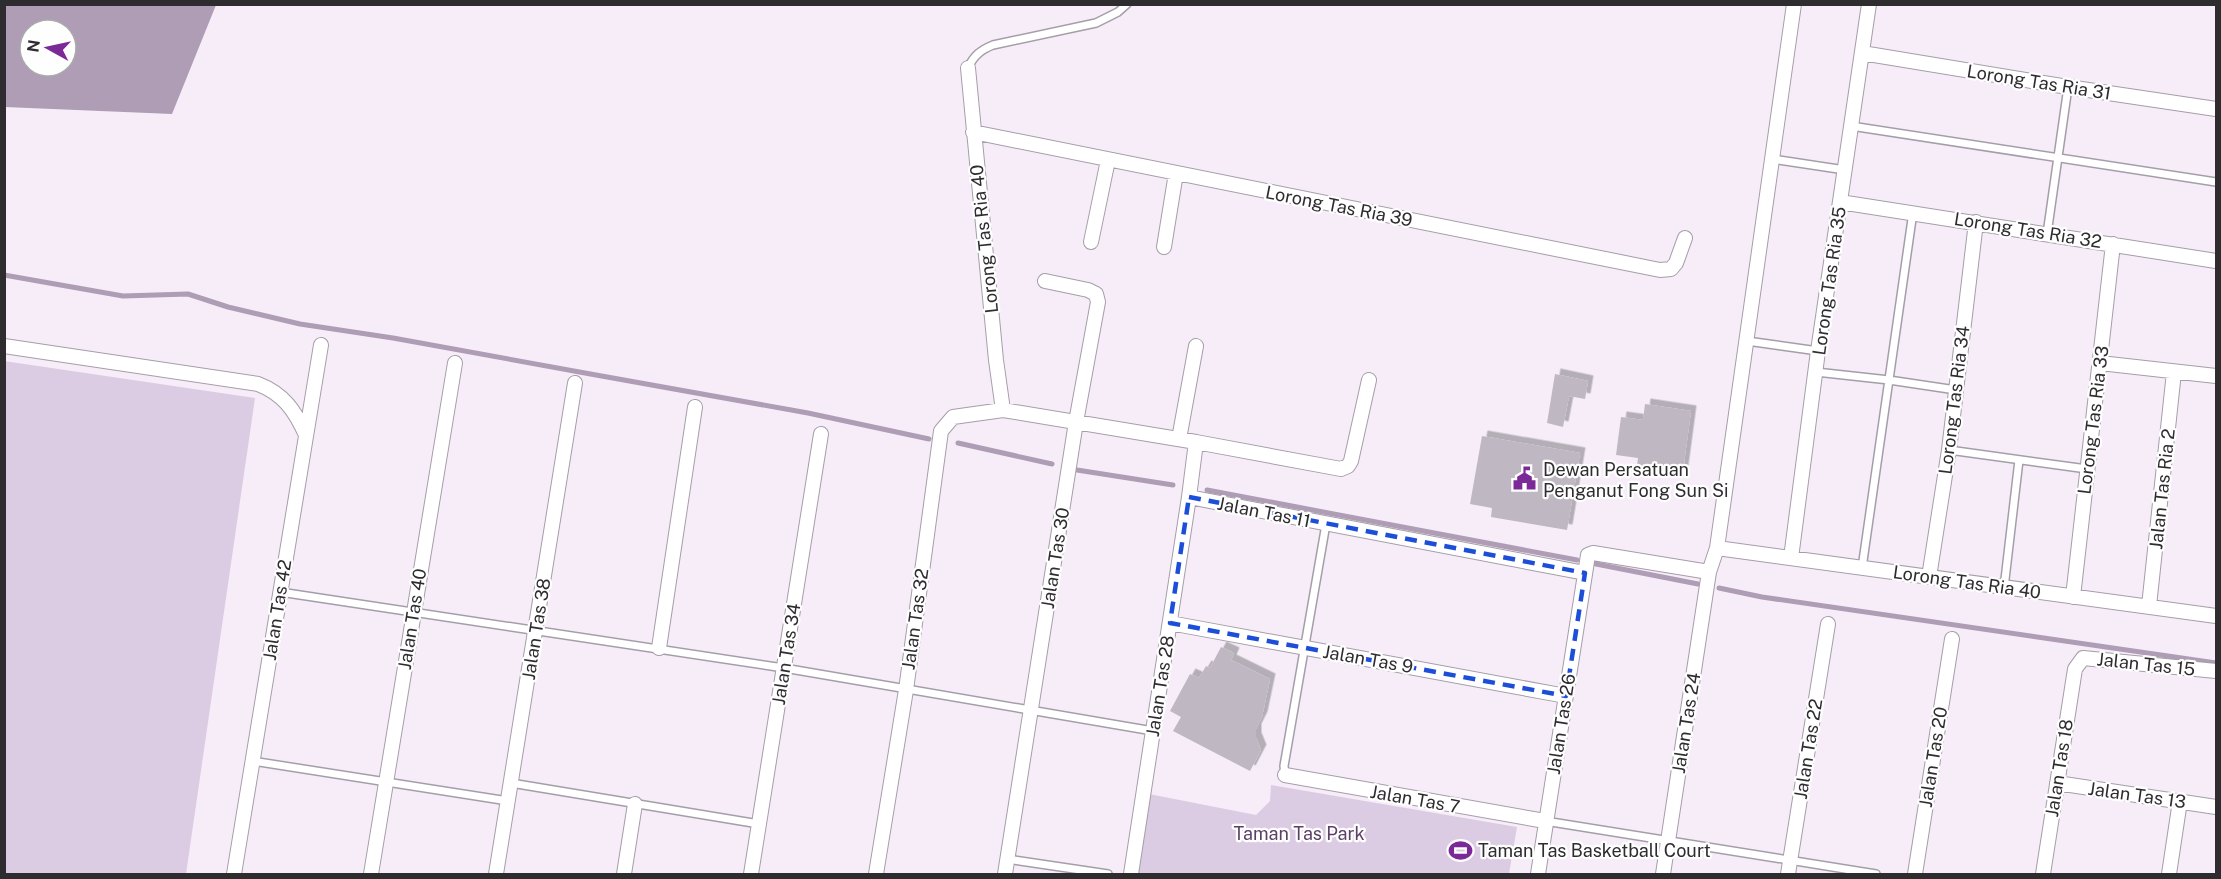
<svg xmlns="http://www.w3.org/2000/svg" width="2221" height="879" viewBox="0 0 2221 879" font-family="'Public Sans',sans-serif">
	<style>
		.green { fill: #dccce3 }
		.water { fill: #ae9db5; fill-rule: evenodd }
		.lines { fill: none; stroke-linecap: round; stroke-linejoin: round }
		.stream { stroke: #ae9db5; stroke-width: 5 }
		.building { fill: #bfb7c2; filter: url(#shadow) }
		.lane-casing { stroke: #a59ea8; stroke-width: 10 }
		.street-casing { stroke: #a59ea8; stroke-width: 16 }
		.lane { stroke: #fff; stroke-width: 7 }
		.street { stroke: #fff; stroke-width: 14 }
		.marked { fill: none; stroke: #1d4ed8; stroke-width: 4.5; stroke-dasharray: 12 8; stroke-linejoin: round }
		.labels { text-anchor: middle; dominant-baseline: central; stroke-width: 4.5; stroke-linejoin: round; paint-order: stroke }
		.street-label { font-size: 18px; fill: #2f2c30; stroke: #fefefe }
		.poi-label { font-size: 18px; fill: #2f2c30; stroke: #fefefe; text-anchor: start }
		.park-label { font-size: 18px; fill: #5c4167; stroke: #fefefe }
	</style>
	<defs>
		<filter id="shadow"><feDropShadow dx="5.5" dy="-5.5" stdDeviation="0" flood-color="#0004"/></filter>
	</defs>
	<rect width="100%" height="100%" fill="#f6edf9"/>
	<path class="green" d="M4 361 255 398 186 874H5Z
		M1271 785 1517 827 1509 874H1136L1149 794 1256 815 1270 801Z"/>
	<path class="water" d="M5 4H216V5L172 114 5 107ZM30 30H66V66H30Z"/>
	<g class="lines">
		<path class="stream" d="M4 275 123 296 188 294 228 307 300 324 393 338 596 375 808 413 929 439
			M958 443 1052 464
			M1077 470 1173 485
			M1207 490 1577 560
			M1596 564 1698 584
			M1719 588 1762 597 2216 663"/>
	</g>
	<path class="building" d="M1555 374 1588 381 1585 399 1569 396 1563 427 1547 423Z
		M1645 404 1691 411 1682 478 1636 472 1638 458 1616 455 1621 417 1643 420Z
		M1482 436 1580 453 1567 530 1491 517 1492 508 1470 504Z
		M1221 647 1234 653 1231 660 1270 679 1262 717 1256 729V738L1261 750 1250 771 1173 731 1181 717 1170 711 1190 674 1199 678 1206 666 1210 668Z"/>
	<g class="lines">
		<defs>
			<path id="lane" d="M968 68C974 55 981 50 993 45L1096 23 1118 12 1127 4
				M1851 126 2216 182
				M1772 159 1845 170
				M2047 234 2068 87
				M1747 341 1818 351
				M1816 372 1889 380 1956 390
				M1949 450 2087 469
				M1862 568 1913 212
				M2004 588 2019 460
				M280 592 784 668 1153 731
				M252 761 508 801
				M1285 775 1284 766 1326 524
				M511 783 759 824
				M1545 821 1876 874
				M1007 859 1108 874"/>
			<path id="street" d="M1862 53 2068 87 2216 109
				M968 68 996 360 1003 410
				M973 132 1660 270 1671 269 1676 263 1685 238
				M1840 202 2216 261
				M1091 242 1108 160
				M1164 247 1176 173
				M4 346 258 384C284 394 295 411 306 435
				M2100 363 2216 376
				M1179 439 1196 346
				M1196 442 1341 469 1348 466 1351 461 1369 380
				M1717 548 2216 616
				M1791 558 1818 351 1869 4
				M1929 577 1949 450 1976 222
				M2073 597 2113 244
				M2149 606 2174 372
				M1170 623 1566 696
				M659 648 695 407
				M1285 775 1545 821
				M2057 783 2216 807
				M234 874 321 345
				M371 874 455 363
				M496 874 575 383
				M624 874 635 804
				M751 874 821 434
				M876 874 906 690 941 431 953 417 1003 410 1196 442 1189 497 1585 573
				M1005 874 1076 422 1098 302 1096 294 1088 290 1045 281
				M1131 874 1189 497
				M1538 874 1588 555 1593 553 1709 572 1717 548 1794 4
				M1663 874 1709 572
				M1788 874 1828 624
				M1915 874 1952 639
				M2043 874 2075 669 2083 658 2216 671
				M2169 874 2180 801"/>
		</defs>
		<use href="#lane" class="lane-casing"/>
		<use href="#street" class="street-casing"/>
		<use href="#lane" class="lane"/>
		<use href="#street" class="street"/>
	</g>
	<path class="marked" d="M1189 497 1585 573 1566 696 1170 623Z"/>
	<defs>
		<symbol id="civic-bare" viewBox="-9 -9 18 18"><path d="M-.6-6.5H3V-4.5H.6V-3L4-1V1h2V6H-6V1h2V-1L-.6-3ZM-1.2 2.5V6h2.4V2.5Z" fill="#7c2998" stroke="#fefefe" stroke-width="2.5" paint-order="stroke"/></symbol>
		<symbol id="stadium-bare" viewBox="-9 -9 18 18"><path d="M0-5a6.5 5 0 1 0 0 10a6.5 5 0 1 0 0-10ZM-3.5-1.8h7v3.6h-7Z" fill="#7c2998" stroke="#fefefe" stroke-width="2.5" paint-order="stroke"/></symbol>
	</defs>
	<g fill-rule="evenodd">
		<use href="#civic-bare" x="1508" y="462" width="33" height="33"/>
		<use href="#stadium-bare" x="1444" y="834" width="33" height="33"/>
	</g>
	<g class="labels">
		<g class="street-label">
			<text transform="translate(2039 82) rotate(9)">Lorong Tas Ria 31</text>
			<text transform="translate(1339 206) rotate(11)">Lorong Tas Ria 39</text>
			<text transform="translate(2028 230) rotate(9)">Lorong Tas Ria 32</text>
			<text transform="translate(984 239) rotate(-96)">Lorong Tas Ria 40</text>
			<text transform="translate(1829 281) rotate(-82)">Lorong Tas Ria 35</text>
			<text transform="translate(1954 400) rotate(-83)">Lorong Tas Ria 34</text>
			<text transform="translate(2093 420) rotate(-83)">Lorong Tas Ria 33</text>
			<text transform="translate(2162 489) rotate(-84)">Jalan Tas Ria 2</text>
			<text transform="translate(1264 512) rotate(11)">Jalan Tas 11</text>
			<text transform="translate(1055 558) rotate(-81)">Jalan Tas 30</text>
			<text transform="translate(1967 582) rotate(8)">Lorong Tas Ria 40</text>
			<text transform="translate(277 610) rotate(-81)">Jalan Tas 42</text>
			<text transform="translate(412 619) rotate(-81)">Jalan Tas 40</text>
			<text transform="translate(915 619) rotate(-82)">Jalan Tas 32</text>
			<text transform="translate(536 629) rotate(-81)">Jalan Tas 38</text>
			<text transform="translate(786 654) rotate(-81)">Jalan Tas 34</text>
			<text transform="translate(1368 659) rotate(10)">Jalan Tas 9</text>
			<text transform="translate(2146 664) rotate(6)">Jalan Tas 15</text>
			<text transform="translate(1160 686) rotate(-81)">Jalan Tas 28</text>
			<text transform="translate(1686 723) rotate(-81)">Jalan Tas 24</text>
			<text transform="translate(1561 724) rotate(-81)">Jalan Tas 26</text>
			<text transform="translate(1808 749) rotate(-81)">Jalan Tas 22</text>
			<text transform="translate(1933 757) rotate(-81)">Jalan Tas 20</text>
			<text transform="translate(2059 768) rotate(-81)">Jalan Tas 18</text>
			<text transform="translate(2137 795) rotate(8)">Jalan Tas 13</text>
			<text transform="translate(1415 799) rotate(10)">Jalan Tas 7</text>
		</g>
		<g class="poi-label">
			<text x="1543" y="469">Dewan Persatuan<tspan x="1543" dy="21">Penganut Fong Sun Si</tspan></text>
			<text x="1478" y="850">Taman Tas Basketball Court</text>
		</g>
		<g class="park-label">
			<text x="1299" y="833">Taman Tas Park</text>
		</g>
	</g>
	<rect width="2221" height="879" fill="none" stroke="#2f2c30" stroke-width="12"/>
	<g transform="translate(48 48) rotate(278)"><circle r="28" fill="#fefefe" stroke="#abaaac" stroke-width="1.5"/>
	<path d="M0-4.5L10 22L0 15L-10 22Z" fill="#7c2998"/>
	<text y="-9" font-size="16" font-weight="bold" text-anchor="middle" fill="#2f2c30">N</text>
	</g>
</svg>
